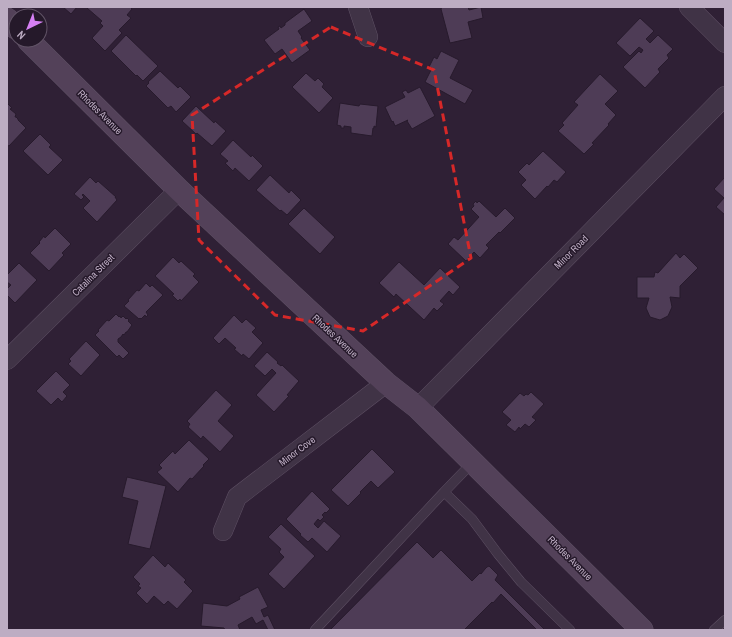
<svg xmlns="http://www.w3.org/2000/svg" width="732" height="637" viewBox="0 0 732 637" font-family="'Archivo Narrow',sans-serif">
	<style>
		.building { fill: #4e3c56; stroke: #271a2c }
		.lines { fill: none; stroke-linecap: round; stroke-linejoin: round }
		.service-casing { stroke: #5e5064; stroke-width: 10 }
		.minor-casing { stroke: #5e5064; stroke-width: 20 }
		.secondary-casing { stroke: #5e5064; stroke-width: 23 }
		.service { stroke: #403346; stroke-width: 9 }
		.minor { stroke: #403346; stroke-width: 19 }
		.secondary { stroke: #534159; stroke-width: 22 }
		.marked { fill: none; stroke: #d62828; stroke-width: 3; stroke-dasharray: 8 5; stroke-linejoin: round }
		.labels { text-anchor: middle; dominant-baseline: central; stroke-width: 3; stroke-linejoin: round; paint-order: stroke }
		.street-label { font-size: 10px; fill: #bdadc3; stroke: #25192a }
	</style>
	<rect width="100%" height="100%" fill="#2f2035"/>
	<path class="building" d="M63 7H77L71 14Z
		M88 7H130L132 9 127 15 131 18 119 30 122 33 105 51 92 38 103 26 100 23 102 21 87 8Z
		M442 7H468L469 10 481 7 483 18 468 22 472 38 450 43 441 9Z
		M304 9 312 21 298 31 302 37 301 38 310 50 292 63 282 49 275 54 264 40 279 29 278 27 280 26 281 28 285 25V23Z
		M640 18 654 31 646 39 650 43 658 35 673 49 667 55 669 58 658 69 660 72 645 88 623 67 639 51 641 53 643 50 639 47 630 56 616 43Z
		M126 35 158 66 143 81 137 75 136 76 111 51Z
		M441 51 459 60 450 78 473 90 465 104 425 82 432 68 429 67 434 57 437 59Z
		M160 71 178 88 180 86 191 97 176 112 171 106 168 108 146 86 149 83 148 82Z
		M306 73 315 81 318 78 324 84 322 87 333 98 319 113 292 87Z
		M600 74 618 91 605 104 616 115 608 124 609 125 592 143 594 144 584 154 558 131 564 125 562 123 578 105 574 102Z
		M420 87 435 116 412 129 407 121 408 120 395 126 393 121 392 122 385 107 405 97 402 92 406 90 408 93Z
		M7 103 12 108 10 109 16 114 15 117H16L18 119V120L26 128 9 146 7 145Z
		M340 103 359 106 360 104 378 106 376 127 374 126V128H373L372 136 351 133V127L344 126V128H341V126L337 125Z
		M196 106 214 123 215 121 226 131 212 146 197 133 196 134 182 121Z
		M40 134 51 145 49 147 63 160 48 175 23 151Z
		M233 140 251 157 252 155 263 166 249 181 235 168 233 171 225 163 228 161 220 154Z
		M543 151 566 172 557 182 554 180 548 187 547 186 535 199 521 185 526 180 518 172 527 163 529 165Z
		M270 175 289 193 291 190 301 200 287 215 281 210 280 211 256 190Z
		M90 177 96 183 98 181 116 197H115L117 200 97 222 83 208 90 201 83 194 82 195 84 197 81 200 74 194Z
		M725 177V215L716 207 724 198 714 189Z
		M476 201 477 203 479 201 496 217 505 208 515 218 500 233 499 232 486 245 489 248 480 258 474 252 466 261 448 244 454 237 458 240 479 217 471 209 474 206 473 204Z
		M304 208 335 237 320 254 288 224Z
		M55 228 71 244 62 253 64 255 49 271 30 253 40 243 39 242 44 236 45 238Z
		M676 253 680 258 684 254 698 268 680 286V298L670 297 672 307 668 316 660 320 650 317 646 308 649 298H637V277H654L655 272 658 273Z
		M173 257 179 263 181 261 195 274 193 276 199 282 181 301 180 299 178 301 172 295 174 294 155 276Z
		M399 262 424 285 440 268 460 287 453 295 449 291 440 301 444 304 437 311 434 308 424 320 396 294 394 297 379 283Z
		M19 263 37 280 15 303 7 295V289L11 285 7 282V275Z
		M146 283 150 287 152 285 163 295 146 312 148 315 146 317 145 315 141 319 140 318 139 319 124 306 129 301 128 300 137 290 139 291Z
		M116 314 119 317 120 316 121 318 123 316 126 319 127 318 129 320 128 321 132 325 127 332H126L124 335 123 334 121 337 118 339V342L129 353 123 359 119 355 117 357 95 335 99 331 98 330 107 320 109 321Z
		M234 315 242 323 246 319 256 328 252 332 263 343 249 359 243 354 242 356 234 349 236 348 225 338 219 344 213 338Z
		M86 341 100 355 81 376 68 364 71 361 69 359Z
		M267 352 278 362 277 363 281 366 282 365 299 381 287 395 289 396 274 412 256 395 276 373 272 369 265 376 254 366Z
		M56 371 70 385 63 392 67 396 62 402 58 398 51 405 36 391Z
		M216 390 232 405 218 421 234 436 220 452 203 436 201 439 188 427 190 424 187 421Z
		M531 392 544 404 532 417 536 420 529 427 525 424 520 429 519 427 515 432 506 425 511 420 502 412 520 393 524 396 526 394 528 395Z
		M189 440 209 459 203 465 204 466 192 479 190 478 178 492 157 472 162 468 159 465 173 451 175 454Z
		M372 449 395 472 378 488 371 481 360 492 361 493 348 506 331 490Z
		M127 477 166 486 150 549 128 544 138 501 122 497Z
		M312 491 330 509 326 513 325 512 322 515 324 517 320 521 318 519 314 524 318 528 324 521 341 536 327 552 312 538 308 542 300 535 301 534 286 519Z
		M281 524 315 556 284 589 268 574 284 557 279 552 281 549 268 537Z
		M417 542 433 558 441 550 472 581 480 573 481 574 485 569 487 567 489 566 498 575 495 580 545 630H537L501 594 493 603 492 602 464 630H330Z
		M153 555 165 567 168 563 186 580 184 582 193 591 177 609 168 601 164 605 154 596 147 604 136 593 141 588 138 586 140 584 133 577Z
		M258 587 268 607 261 610 264 617 268 615 275 630H268L263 620 256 624 252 617 238 625 240 630H225L224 628 201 626 203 603 227 606 240 599 239 597Z"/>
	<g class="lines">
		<defs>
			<path id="service" d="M444 492 473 462
				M315 630 444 492 472 519 498 554 521 582 570 630
				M714 630 725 620"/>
			<path id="minor" d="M358 7 368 37
				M689 7 725 43
				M7 360 179 190
				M418 408 725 96
				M223 531 237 497 386 383"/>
			<path id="secondary" d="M7 19 16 28
				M28 40 179 190 386 383 418 408 642 630"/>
		</defs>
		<use href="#service" class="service-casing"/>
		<use href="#minor" class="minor-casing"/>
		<use href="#secondary" class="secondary-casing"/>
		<use href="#service" class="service"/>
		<use href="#minor" class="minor"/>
		<use href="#secondary" class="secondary"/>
	</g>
	<path class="marked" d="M331 27 434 70 471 258 363 331 275 315 199 240 192 115Z"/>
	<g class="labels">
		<g class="street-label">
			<text transform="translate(100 112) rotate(45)">Rhodes Avenue</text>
			<text transform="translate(571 252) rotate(-45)">Minor Road</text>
			<text transform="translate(93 275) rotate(-45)">Catalina Street</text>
			<text transform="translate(335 336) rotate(43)">Rhodes Avenue</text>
			<text transform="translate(297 451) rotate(-37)">Minor Cove</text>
			<text transform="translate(570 558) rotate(45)">Rhodes Avenue</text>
		</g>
	</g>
	<rect width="732" height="637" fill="none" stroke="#bdadc3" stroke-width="16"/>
	<g transform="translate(28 28) rotate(223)"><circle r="19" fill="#25192a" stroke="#625467"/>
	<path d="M0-3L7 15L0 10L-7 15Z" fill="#d680f4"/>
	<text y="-6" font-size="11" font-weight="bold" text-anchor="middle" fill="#bdadc3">N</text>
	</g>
</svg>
